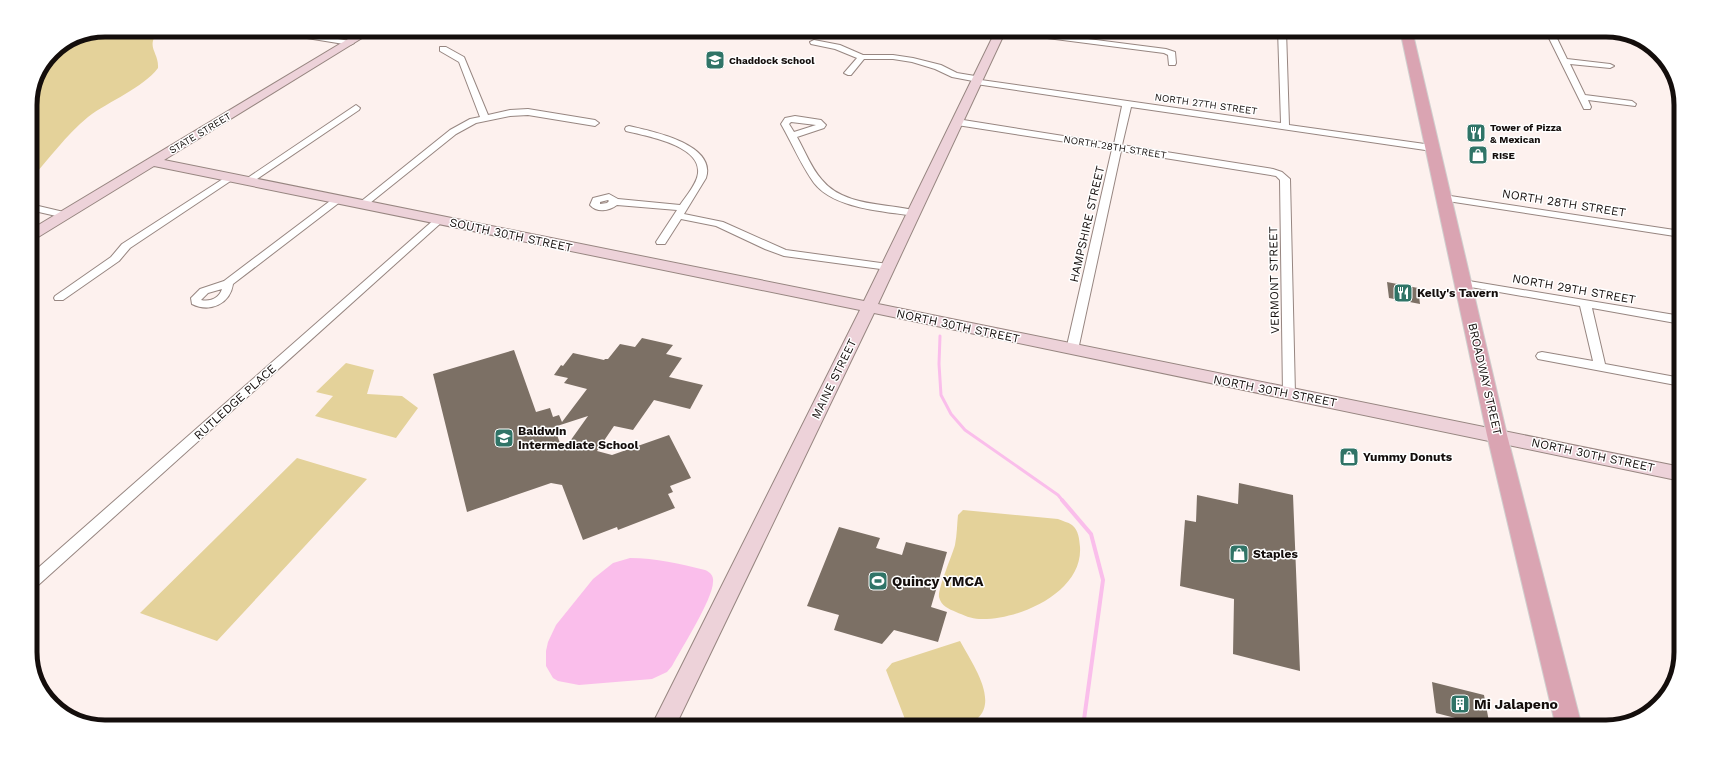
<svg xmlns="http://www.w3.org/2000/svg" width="1711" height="757" viewBox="0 0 1711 757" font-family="'Work Sans',sans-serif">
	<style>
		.green { fill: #e4d29a }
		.water { fill: #fabeeb }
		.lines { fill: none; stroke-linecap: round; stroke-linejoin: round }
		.stream-far1 { stroke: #fabeeb; stroke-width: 3 }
		.stream { stroke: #fabeeb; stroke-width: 4 }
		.building { fill: #7c7065; fill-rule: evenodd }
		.street-casing { stroke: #978681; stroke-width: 2 }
		.secondary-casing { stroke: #978681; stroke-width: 2 }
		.primary-casing { stroke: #d0cfce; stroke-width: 2 }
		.street { fill: #fff; fill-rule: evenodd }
		.secondary { fill: #edd2d9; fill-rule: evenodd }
		.primary { fill: #daa4b2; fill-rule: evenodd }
		.labels { text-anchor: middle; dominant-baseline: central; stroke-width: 3; stroke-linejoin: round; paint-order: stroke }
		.far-poi-label { font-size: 10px; font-weight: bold; fill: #140e0c; stroke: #fff; text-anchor: start }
		.far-street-label { font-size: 10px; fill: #140e0c; stroke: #fff }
		.street-label { font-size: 12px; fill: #140e0c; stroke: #fff }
		.poi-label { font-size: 12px; font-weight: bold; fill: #140e0c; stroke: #fff; text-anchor: start }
		.near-poi-label { font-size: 14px; font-weight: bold; fill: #140e0c; stroke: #fff; text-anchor: start }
		.rim { fill: none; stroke: #140e0c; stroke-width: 5 }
	</style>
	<rect width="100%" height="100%" fill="#fdf1ee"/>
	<path class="green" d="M105 30H160C144 47 159 51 158 68 143 88 109 101 88 117 66 135 49 159 30 180V101L52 52 77 36Z
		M346 363 374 370 367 394 402 396 418 408 396 438 315 416 333 396 316 392Z
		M297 458 367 479 217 641 140 613Z
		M963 510 1058 519C1062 521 1068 522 1072 525 1079 531 1079 539 1080 547 1083 593 1017 621 979 619 972 619 963 615 956 612 949 609 941 606 939 597 938 588 952 556 955 545 957 535 957 524 958 515Z
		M960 641C974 667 1009 714 960 727 949 730 921 727 908 727L886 670 892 663Z"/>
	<path class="water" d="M630 558C656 558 680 564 705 570 710 572 714 576 713 582 713 599 681 649 672 666L667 672 652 679 579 685 558 681 553 678 546 666V651L548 642 556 625 593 579 613 563Z"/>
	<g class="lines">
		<path class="stream-far1" d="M940 336 939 364 941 395 951 414 965 430 1058 495 1063 501"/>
		<path class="stream" d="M1062 500 1091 534 1103 580 1083 727"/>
	</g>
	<path class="building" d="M1387 282 1418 288 1420 304 1389 298Z
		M642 338 673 345 666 354 682 358 669 377 703 385 690 409 654 400 633 430 614 426 597 451 612 455 669 435 691 478 670 486 673 492 668 494 675 508 618 530 617 527 583 540 562 485 551 483 467 512 433 374 514 350 536 412 550 408 553 417 559 415 562 422 587 389 564 383 568 378 554 375 561 365 563 366 573 353 604 360 605 359H608L620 344 635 347ZM588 416 563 451 554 427Z
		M1239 483 1293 495 1300 671 1233 654 1234 599 1180 586 1185 520 1196 522 1197 495 1238 504Z
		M839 527 880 538 876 548 902 555 906 542 947 552 931 607 947 612 938 642 894 630 882 644 834 630 839 615 807 606Z
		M1432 682 1484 695 1490 727 1436 713Z"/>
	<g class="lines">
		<defs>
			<path id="street" d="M266 30H284L350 41 354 43 350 45 270 32Z
				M997 30H1018L1166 49 1175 52 1176 63 1175 65H1169L1168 55 1164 53 1001 32Z
				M1278 30H1286L1289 125 1432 145 1435 146 1436 148 1435 150 1432 151 1131 107 1122 145 1273 169 1282 172 1290 179 1295 394 1293 397 1289 398 1285 397 1283 394 1280 180 1276 176 1121 151 1078 350 1076 353H1068L1066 350 1112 149 957 125 953 122 957 119 1114 144 1122 106 976 84H973V81L952 77 935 69 912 62 893 59H864L851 75H848L844 73 857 58 835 49 811 44 810 42 814 40 840 45 863 55H893L913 58 941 65 957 73 981 77V80L1281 123Z
				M1545 30H1553L1567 59 1610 64 1614 66 1610 68 1570 64 1585 95 1632 101 1636 104 1635 106 1588 100 1591 107 1590 109H1584Z
				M1554 30H1578L1635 36 1641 41 1558 32Z
				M440 47H446L464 57 488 115 510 110 528 109 595 120 599 123 595 126 528 115 510 116 476 123 456 134 365 207H359L357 205 359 203 450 130 470 119 480 117 459 62 440 51Z
				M356 105 360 108 359 110 251 183 248 184 243 181Z
				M795 116 821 120 826 125 824 128 797 137C805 151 811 168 822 180 844 207 887 203 917 211L919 213 917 215 914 216C884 211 834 209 814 183 801 165 792 143 781 124L785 118ZM791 122 816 125 794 132 789 124Z
				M629 126C651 131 717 144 706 178L684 214 723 222 786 250 888 264 893 267 888 270 784 256 765 249 716 226 681 219 665 244H657L656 242 677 210 617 205C609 211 597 213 590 205L593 198 609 194 618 199 680 205C686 196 697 184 698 173 701 145 646 136 626 131L625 129 626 127ZM608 200 609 201 607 203 600 204V202Z
				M229 175 234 178 232 180 130 248 119 261 63 300H55L54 298 55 296 111 257 122 244Z
				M1444 195 1681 231V237L1441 200 1439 198 1441 196Z
				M337 197 340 198 342 200 340 202 233 284C230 304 210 313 192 304L191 298 200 289 224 281 334 198ZM222 289C219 298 211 302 201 300L208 293Z
				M30 204 68 213 70 215 65 218 30 210Z
				M439 217 444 220 442 222 35 588 30 590V575L436 218Z
				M1463 280 1681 316V324L1592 308 1605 364 1681 378V386L1538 359 1536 356 1538 353 1542 352 1593 361 1580 306 1459 285 1458 283 1459 281Z"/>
			<path id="secondary" d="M363 30H375L164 160 864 301 996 30H1006L878 304 1681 467V481L874 313 675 727H651L860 310 154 166 35 239 30 240V230Z"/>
			<path id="primary" d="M1400 30H1412L1507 435 1582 727H1556L1487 435Z"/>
		</defs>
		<use href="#street" class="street-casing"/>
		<use href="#secondary" class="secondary-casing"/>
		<use href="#primary" class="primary-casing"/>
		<use href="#street" class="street"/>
		<use href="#secondary" class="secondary"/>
		<use href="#primary" class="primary"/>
	</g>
	<defs>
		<symbol id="school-square" viewBox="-11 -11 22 22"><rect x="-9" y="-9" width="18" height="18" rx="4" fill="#307467" stroke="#fff"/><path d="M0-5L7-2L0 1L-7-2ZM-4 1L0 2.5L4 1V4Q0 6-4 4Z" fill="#fff"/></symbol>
		<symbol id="restaurant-square" viewBox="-11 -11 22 22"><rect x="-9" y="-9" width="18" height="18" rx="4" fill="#307467" stroke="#fff"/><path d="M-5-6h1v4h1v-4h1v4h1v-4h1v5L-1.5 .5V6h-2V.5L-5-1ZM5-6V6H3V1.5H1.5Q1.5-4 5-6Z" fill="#fff"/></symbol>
		<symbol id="shop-square" viewBox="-11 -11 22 22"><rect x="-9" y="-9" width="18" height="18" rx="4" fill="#307467" stroke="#fff"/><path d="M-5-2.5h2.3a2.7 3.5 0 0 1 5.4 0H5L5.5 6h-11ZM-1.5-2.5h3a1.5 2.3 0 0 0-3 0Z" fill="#fff"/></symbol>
		<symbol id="stadium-square" viewBox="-11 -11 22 22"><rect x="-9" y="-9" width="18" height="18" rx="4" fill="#307467" stroke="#fff"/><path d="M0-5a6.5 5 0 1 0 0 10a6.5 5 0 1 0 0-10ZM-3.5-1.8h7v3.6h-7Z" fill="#fff"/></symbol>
		<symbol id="building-square" viewBox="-11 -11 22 22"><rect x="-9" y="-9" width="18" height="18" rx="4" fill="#307467" stroke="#fff"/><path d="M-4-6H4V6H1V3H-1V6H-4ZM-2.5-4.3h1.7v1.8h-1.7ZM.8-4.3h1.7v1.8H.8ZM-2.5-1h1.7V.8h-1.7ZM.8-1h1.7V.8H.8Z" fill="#fff"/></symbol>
	</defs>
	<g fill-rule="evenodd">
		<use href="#school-square" x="704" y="49" width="22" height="22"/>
		<use href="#restaurant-square" x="1465" y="122" width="22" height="22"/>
		<use href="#shop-square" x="1467" y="144" width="22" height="22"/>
		<use href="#restaurant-square" x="1392" y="282" width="22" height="22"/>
		<use href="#school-square" x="493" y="427" width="22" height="22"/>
		<use href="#shop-square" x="1338" y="446" width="22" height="22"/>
		<use href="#shop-square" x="1228" y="543" width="22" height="22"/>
		<use href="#stadium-square" x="867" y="570" width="22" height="22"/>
		<use href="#building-square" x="1449" y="693" width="22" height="22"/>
	</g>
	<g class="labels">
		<g class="far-poi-label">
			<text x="729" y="60">Chaddock School</text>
			<text x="1490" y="127">Tower of Pizza<tspan x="1490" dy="12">&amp; Mexican</tspan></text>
			<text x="1492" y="155">RISE</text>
		</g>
		<g class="far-street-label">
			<text transform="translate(1206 104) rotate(8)">NORTH 27TH STREET</text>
			<text transform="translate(200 133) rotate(-31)">STATE STREET</text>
			<text transform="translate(1115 147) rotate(9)">NORTH 28TH STREET</text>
		</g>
		<g class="street-label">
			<text transform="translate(1564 203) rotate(9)">NORTH 28TH STREET</text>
			<text transform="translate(1087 224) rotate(-77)">HAMPSHIRE STREET</text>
			<text transform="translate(511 235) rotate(12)">SOUTH 30TH STREET</text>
			<text transform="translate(1274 280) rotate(-91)">VERMONT STREET</text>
			<text transform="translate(1574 289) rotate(10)">NORTH 29TH STREET</text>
			<text transform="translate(958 326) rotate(12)">NORTH 30TH STREET</text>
			<text transform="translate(834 379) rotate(-64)">MAINE STREET</text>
			<text transform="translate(1485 379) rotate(77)">BROADWAY STREET</text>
			<text transform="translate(1275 391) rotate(11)">NORTH 30TH STREET</text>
			<text transform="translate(235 402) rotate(-42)">RUTLEDGE PLACE</text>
			<text transform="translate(1593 455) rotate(12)">NORTH 30TH STREET</text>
		</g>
		<g class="poi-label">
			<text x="1417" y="293">Kelly's Tavern</text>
			<text x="518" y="431">Baldwin<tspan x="518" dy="14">Intermediate School</tspan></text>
			<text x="1363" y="457">Yummy Donuts</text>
			<text x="1253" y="554">Staples</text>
		</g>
		<g class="near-poi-label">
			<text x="892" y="581">Quincy YMCA</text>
			<text x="1474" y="704">Mi Jalapeno</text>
		</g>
	</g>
	<path d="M0 0H1711V757H0ZM105 37H1606A68 68 0 0 1 1674 105V652A68 68 0 0 1 1606 720H105A68 68 0 0 1 37 652V105A68 68 0 0 1 105 37Z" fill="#fff" fill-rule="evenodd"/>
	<path class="rim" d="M105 37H1606A68 68 0 0 1 1674 105V652A68 68 0 0 1 1606 720H105A68 68 0 0 1 37 652V105A68 68 0 0 1 105 37Z"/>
</svg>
